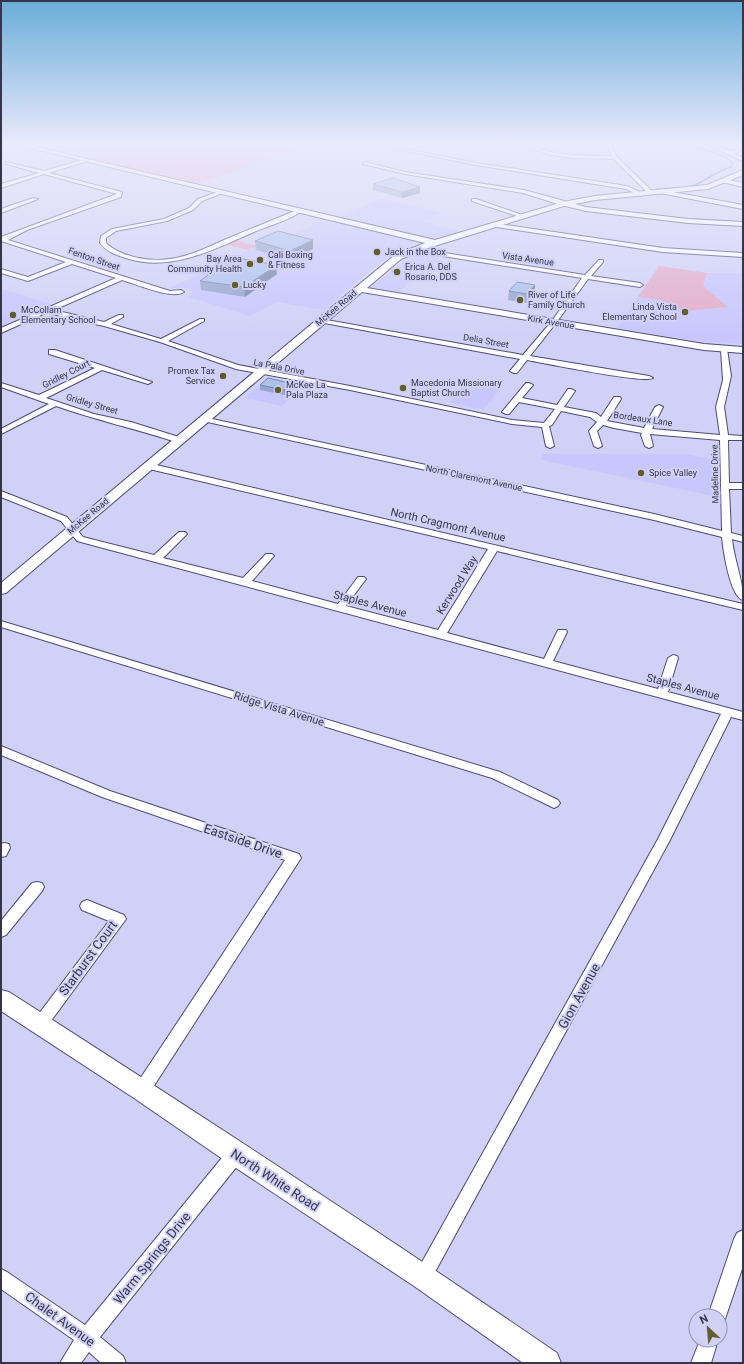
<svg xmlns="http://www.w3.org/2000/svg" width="744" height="1364" viewBox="0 0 744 1364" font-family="Roboto,sans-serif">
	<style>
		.built { fill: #c7c7fe }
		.green { fill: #e3adca }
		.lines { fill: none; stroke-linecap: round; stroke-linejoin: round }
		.stream { stroke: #47819c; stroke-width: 1.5 }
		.street-casing { stroke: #4d4b75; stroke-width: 2 }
		.secondary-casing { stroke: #4d4b75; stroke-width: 2 }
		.street { fill: #fff; fill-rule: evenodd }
		.secondary { fill: #fff; fill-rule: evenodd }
		.wall { fill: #94a6cd }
		.shaded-wall { fill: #7887a7 }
		.building { fill: #acc1ee; stroke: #7887a7 }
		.poi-dot { fill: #625e2b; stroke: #d1d1f8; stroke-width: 1.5 }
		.labels { text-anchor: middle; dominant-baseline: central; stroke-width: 4; stroke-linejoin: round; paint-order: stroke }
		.far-poi-label { font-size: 9px; fill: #363549; stroke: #d1d1f8; text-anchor: start }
		.far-street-label { font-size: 9px; fill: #363549; stroke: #d1d1f8 }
		.street-label { font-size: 11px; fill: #363549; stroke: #d1d1f8 }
		.near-street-label { font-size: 13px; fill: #363549; stroke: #d1d1f8 }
	</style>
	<rect width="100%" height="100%" fill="#d1d1f8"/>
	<path class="built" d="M383 198 441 213 424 222 460 231 432 240 337 218Z
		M325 220 413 240 417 243 395 252 382 261 323 310 277 302 250 316 188 297 194 295 191 294 192 289 189 288H169L237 258 246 251 279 237 290 235Z
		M417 255 441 257 422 274H419L399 292 371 287 403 262Z
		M659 266 707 273H743V344L698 341 617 328Z
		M1 289 18 294 51 304 1 326Z
		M468 380 502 386 484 410 449 402Z
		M271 381 302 388 282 406 244 398 263 383Z
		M543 454H687L712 459 714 496 541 460Z"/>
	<path class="green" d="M80 145H308L195 185 57 152Z
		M235 240 257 246 247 250 225 244Z
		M659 266 707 273 703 286 728 307 684 311 661 300 638 297Z"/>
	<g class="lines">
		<path class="stream" d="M689 145 724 156 733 163 731 167C716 171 704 183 689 187
			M657 189 674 188"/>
		<defs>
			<path id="street" d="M37 145H44L32 148 30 147Z
				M377 145H384L476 163 627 186 644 194 641 196 626 189 476 165Z
				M518 145C530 143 543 151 555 153 574 156 593 156 612 156L608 147 609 145H613L612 147 617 157 654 193 649 194 614 159 572 158 552 155Z
				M708 145C717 144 725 152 735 151L734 145H738L739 152 733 154 743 158V161Z
				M85 159 87 161 49 173 122 192 121 197 27 230 8 240 170 291 181 290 184 292C172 300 136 284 122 280L54 310 104 322 119 315H123V317L111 324 161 339 200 319H204V321L168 341 238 365 350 386 512 420 544 423 555 409 519 402 509 414H506L502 412 526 383H529L533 385 522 398 557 405 568 389H571L575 391 564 407 596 413 601 417 614 397H620L621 399 607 421 644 428 655 407 659 405 663 407 652 429 720 435 716 407 723 380 721 350 723 349H727L731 376 724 407 728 435 743 436V440H728L729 483H743V489H729L731 533 743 536V542L732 539C734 560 743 579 743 600 730 597 723 549 722 537L654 520 203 421 199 419 203 417 654 514 722 531 720 440 650 434 653 446 649 448 645 446 641 435 642 433 614 428 603 425 597 431 602 446 598 448 594 446 589 431 597 422 590 417 561 411 552 425 549 426 554 446 550 448 546 446 542 427 512 424 350 390 236 369 160 342 104 326 66 318 48 312 1 333V328L116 278 72 264 28 281 1 273V269L28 277 66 262 1 241V237L117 194 44 174 1 188V184L39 173 6 164V162L44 171Z
				M365 162 405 172 524 190 586 207 688 219 743 222V226L688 223 586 211 561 205 523 193 405 174 363 164Z
				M724 179 743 183V187L722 182V180Z
				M662 190 743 205V209L660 193 659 192Z
				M220 191 225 192 202 201 193 210 167 221 116 231 106 238V243C121 257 149 262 169 259 188 257 206 248 224 240 248 230 273 220 297 210L302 211C290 220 268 226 254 232 214 249 171 273 126 258 116 255 107 252 100 243L101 236 112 229 164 219 189 208 198 199Z
				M33 198 38 199 1 213V209Z
				M472 199H476L525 216 520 217 472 201Z
				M492 223 663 248 743 253V257L663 252 490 226 489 225Z
				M413 248 585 275 599 260H603V262L591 276 640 283 643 285 640 287 588 279 556 323 530 356 649 376 653 378C645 384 544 363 527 360L517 373H514L510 371 520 359 319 322 318 321 321 319 523 355 552 321 582 278 411 251 410 250Z
				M49 350H55L152 382 148 384 102 370 46 398 94 414 131 422 182 438 183 440 179 442H176C136 429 96 420 56 406L1 434V429L49 404 1 387V383L39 395 95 368 49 354Z
				M148 463 743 604V610L497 551 447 633 544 659 558 630H566L567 632 553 661 658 689 668 658 673 655 677 656 678 658 668 692 743 712V720L731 717 670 840 429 1283 423 1286 417 1283 414 1277 417 1271 658 839 721 714 77 541 61 521 1 497V491L67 517 83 537 154 555 179 532H185L187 534 163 558 243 578 266 554H272L274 556 272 558 252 581 338 604 358 577H364L366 579 346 606 438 630 488 549 145 468 144 466 145 464Z
				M1 621 500 772 558 800 560 803 558 806 554 808 550 806 492 778 1 627Z
				M1 746 110 791 299 854 301 858 148 1095 142 1097 136 1095 134 1090 136 1085 285 860 102 797 1 755Z
				M4 843 9 844 10 848 6 856 1 857V844Z
				M37 882 42 883 44 887 42 891 6 935 1 937V921L32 883Z
				M87 900 124 915 126 919 45 1029 40 1031 35 1029 32 1024 35 1019 109 921 82 910 80 906 82 902Z
				M236 1146 242 1148 244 1154 242 1160 100 1337 123 1356 126 1363H101L89 1352 81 1363H60L74 1340 1 1289V1269L7 1272 85 1325 230 1148Z
				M743 1230V1266L726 1316 724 1323 720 1324V1316H708L734 1239 737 1233Z
				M700 1340H718L711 1363H691Z"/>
			<path id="secondary" d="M18 145H28L435 240 563 202 595 196 707 185 743 170V175L708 189 595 200 564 206 428 248 401 259 367 288 704 344 743 347V353L704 350 362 292 6 593 1 594V583L356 287 395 255 425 243Z
				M1 990 9 992C193 1110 376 1229 557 1353L561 1363H523L414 1286 227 1162 134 1098 1 1011Z"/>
		</defs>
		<use href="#street" class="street-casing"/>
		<use href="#secondary" class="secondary-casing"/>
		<use href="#street" class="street"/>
		<use href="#secondary" class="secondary"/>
	</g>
	<path class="wall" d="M373 184 420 187V193L402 198 373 190Z
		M255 241 313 249 290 259 256 250Z
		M277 265V274L245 297 201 290 200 281 207 276V270Z
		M535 285 534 294 527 303 508 300 509 291Z
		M260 385 294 389 285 395 260 390Z"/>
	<path class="shaded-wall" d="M420 187V193L402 198V192Z
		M313 240V249L290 259V251Z
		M277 265V274L245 297 244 287Z
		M535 285 534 294 527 303V294Z
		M294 384V389L285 395 284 390Z"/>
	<path class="building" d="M393 178 420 187 402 192 373 184Z
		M278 231 313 240 290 251 255 241Z
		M232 257 277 265 244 287 200 281 214 271 207 270Z
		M517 282 535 285 527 294 509 291Z
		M268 378 294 384 284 390 260 385Z"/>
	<linearGradient id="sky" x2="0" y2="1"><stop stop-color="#6aadd8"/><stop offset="0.43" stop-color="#eaeafc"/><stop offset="1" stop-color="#eaeafc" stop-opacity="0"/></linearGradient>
	<rect width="744" height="336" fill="url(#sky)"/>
	<g class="poi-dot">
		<circle cx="377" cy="252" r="4"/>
		<circle cx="260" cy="260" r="4"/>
		<circle cx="250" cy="264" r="4"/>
		<circle cx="397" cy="272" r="4"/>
		<circle cx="235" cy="285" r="4"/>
		<circle cx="520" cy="300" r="4"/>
		<circle cx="685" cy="312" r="4"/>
		<circle cx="13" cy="315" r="4"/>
		<circle cx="223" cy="376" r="4"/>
		<circle cx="403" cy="388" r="4"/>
		<circle cx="278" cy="390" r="4"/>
		<circle cx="641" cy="473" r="4"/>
	</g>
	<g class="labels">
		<g class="far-poi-label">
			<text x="385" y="252">Jack in the Box</text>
			<text x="268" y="255">Cali Boxing<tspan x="268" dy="10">&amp; Fitness</tspan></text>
			<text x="242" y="259" text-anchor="end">Bay Area<tspan x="242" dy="10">Community Health</tspan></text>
			<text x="405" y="267">Erica A. Del<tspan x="405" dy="10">Rosario, DDS</tspan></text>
			<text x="243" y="285">Lucky</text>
			<text x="528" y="295">River of Life<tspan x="528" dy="10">Family Church</tspan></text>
			<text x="677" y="307" text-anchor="end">Linda Vista<tspan x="677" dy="10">Elementary School</tspan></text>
			<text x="21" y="310">McCollam<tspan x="21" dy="10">Elementary School</tspan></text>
			<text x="215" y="371" text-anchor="end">Promex Tax<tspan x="215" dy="10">Service</tspan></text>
			<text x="411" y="383">Macedonia Missionary<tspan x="411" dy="10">Baptist Church</tspan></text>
			<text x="286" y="385">McKee La<tspan x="286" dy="10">Pala Plaza</tspan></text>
			<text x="649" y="473">Spice Valley</text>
		</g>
		<g class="far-street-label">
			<text transform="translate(94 259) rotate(19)">Fenton Street</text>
			<text transform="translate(528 259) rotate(8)">Vista Avenue</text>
			<text transform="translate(336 308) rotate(-40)">McKee Road</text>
			<text transform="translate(551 322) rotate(10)">Kirk Avenue</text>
			<text transform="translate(486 341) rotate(10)">Delia Street</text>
			<text transform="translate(279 367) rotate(11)">La Pala Drive</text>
			<text transform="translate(66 374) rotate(-27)">Gridley Court</text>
			<text transform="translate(92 404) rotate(16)">Gridley Street</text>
			<text transform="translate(643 419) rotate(8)">Bordeaux Lane</text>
			<text transform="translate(715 474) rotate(-91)">Madeline Drive</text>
			<text transform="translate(474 478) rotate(12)">North Claremont Avenue</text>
			<text transform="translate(88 516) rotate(-40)">McKee Road</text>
		</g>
		<g class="street-label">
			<text transform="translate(448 525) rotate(13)">North Cragmont Avenue</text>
			<text transform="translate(457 585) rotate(-58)">Kerwood Way</text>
			<text transform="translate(370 604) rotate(15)">Staples Avenue</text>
			<text transform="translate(683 687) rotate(15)">Staples Avenue</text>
			<text transform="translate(279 709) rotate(17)">Ridge Vista Avenue</text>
		</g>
		<g class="near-street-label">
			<text transform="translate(243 841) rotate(19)">Eastside Drive</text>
			<text transform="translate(88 958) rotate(-54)">Starburst Court</text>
			<text transform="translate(579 996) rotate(-61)">Gion Avenue</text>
			<text transform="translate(275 1180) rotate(33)">North White Road</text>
			<text transform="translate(152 1258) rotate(-51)">Warm Springs Drive</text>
			<text transform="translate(60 1319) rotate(36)">Chalet Avenue</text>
		</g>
	</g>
	<rect width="744" height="1364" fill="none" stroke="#363549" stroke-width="4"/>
	<g transform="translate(708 1328) rotate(334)"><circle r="19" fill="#d1d1f8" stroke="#9393b2"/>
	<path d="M0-3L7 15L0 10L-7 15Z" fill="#625e2b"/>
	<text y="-6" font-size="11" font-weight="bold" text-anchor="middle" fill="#363549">N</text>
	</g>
</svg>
